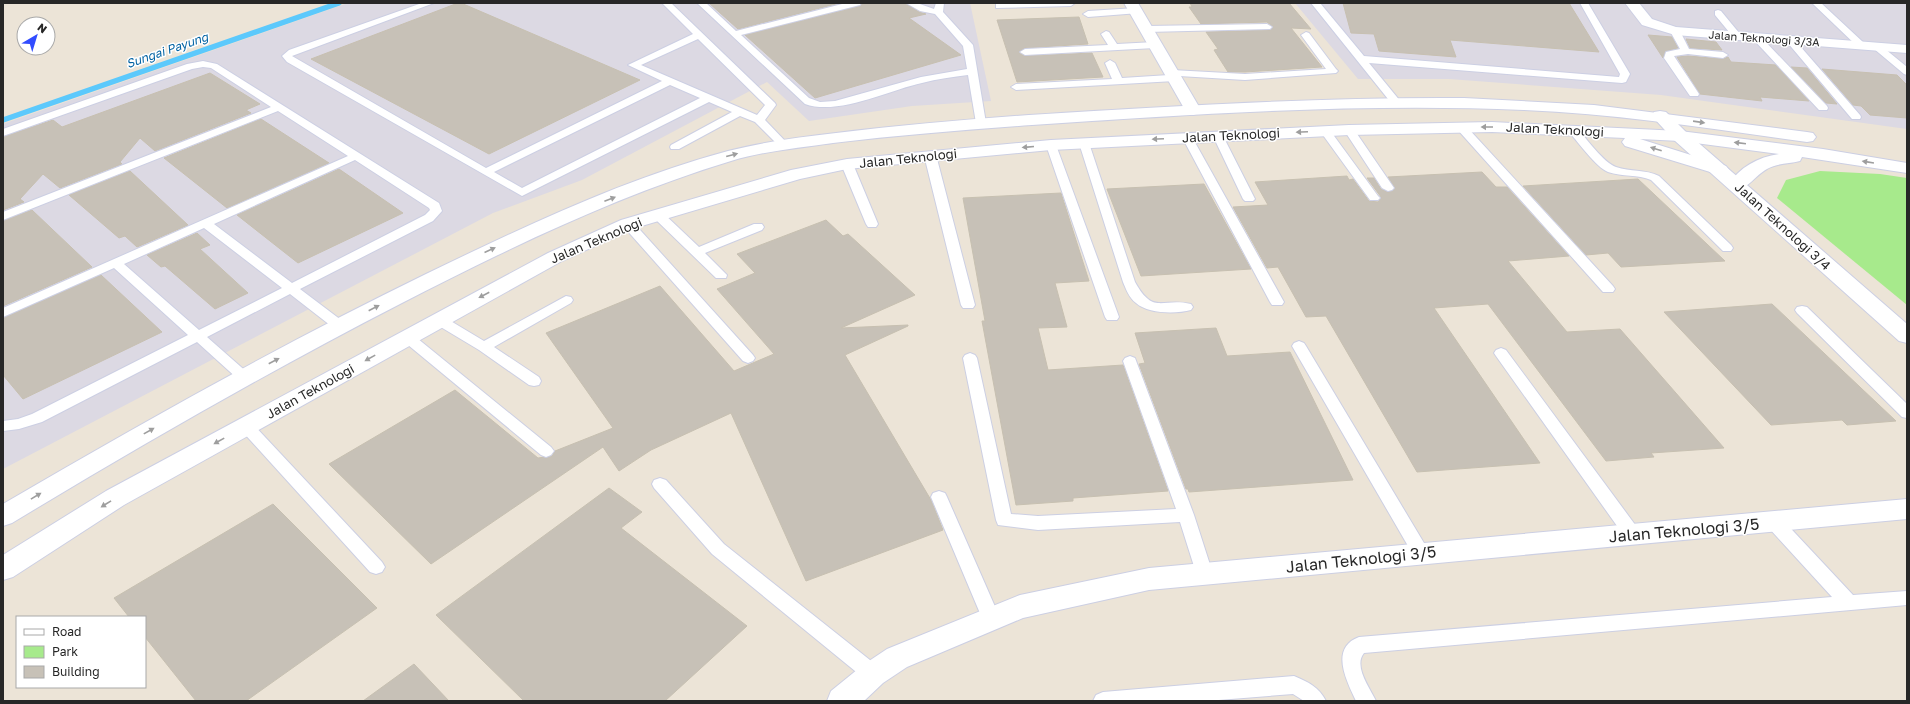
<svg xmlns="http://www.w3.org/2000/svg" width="1910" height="704" viewBox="0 0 1910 704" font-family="'Golos Text',sans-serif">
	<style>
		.industrial { fill: #dcd9e3 }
		.green { fill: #a7ea8c }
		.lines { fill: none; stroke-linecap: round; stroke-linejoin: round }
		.stream { stroke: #5cc9fc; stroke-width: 5.5 }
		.building { fill: #c7c1b7; stroke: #c7c0b1 }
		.lane-casing { stroke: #cccfe3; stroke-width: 2 }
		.street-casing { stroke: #cccfe3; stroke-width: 2 }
		.secondary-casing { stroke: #cccfe3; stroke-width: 2 }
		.lane { fill: #fff; fill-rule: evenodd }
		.street { fill: #fff; fill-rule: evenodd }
		.secondary { fill: #fff; fill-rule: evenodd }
		.oneway { fill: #9e9e9e }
		.labels { text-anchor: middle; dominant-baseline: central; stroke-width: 3; stroke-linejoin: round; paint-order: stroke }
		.far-street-label { font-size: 11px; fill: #272727; stroke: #fff }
		.far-water-label { font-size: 12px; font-style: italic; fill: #0062a3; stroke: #fff }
		.street-label { font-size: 13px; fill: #272727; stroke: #fff }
		.near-street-label { font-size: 16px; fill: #272727; stroke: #fff }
	</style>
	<rect width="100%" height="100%" fill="#ece4d7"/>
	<path class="industrial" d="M348 3H970L991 101 912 106 809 121 767 82 582 180 493 213 3 469V124Z
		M1295 3H1907V129L1661 95 1449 79H1358Z"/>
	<path class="green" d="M1820 171 1880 174 1907 178V305L1777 198 1786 180Z"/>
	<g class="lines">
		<path class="stream" d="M3 120 339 3"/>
	</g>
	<path class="building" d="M458 3H461L640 80 489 154 311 59Z
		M709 3H840L738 29Z
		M862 3H905L919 12 926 14 909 18 961 55 815 98 745 35 860 6Z
		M1190 3H1289L1311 29 1291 28 1322 67 1245 72H1228L1214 50 1218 49 1206 32 1270 30 1273 27 1267 22 1201 24 1189 7H1192Z
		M1343 3H1569L1599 52 1450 40 1456 57 1379 51 1374 34 1351 33Z
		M1079 17 1088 44 1025 48 1019 53 1025 56 1092 53 1103 77 1017 82 997 20Z
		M1648 35 1672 37 1678 48 1666 51 1663 58Z
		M1686 39 1716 42 1722 50 1690 48Z
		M1688 56 1723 59 1728 57 1731 62 1776 65 1809 101 1760 97 1762 101 1700 94 1677 57Z
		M1791 67 1807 68 1837 104 1826 103Z
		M1822 69 1897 75 1907 85V118L1870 115 1861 106 1853 105Z
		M210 73 260 104 246 110 251 113 155 151 140 138 120 162 122 164 60 188 43 174 20 199 24 202 3 210V137L53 120 62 127Z
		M261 119 329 163 227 208 164 158Z
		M339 169 403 213 298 263 237 215Z
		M130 171 188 225 137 247 125 236 119 238 69 195Z
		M1482 172 1496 187H1507L1569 256 1508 261 1567 332 1620 329 1724 448 1651 453 1654 457 1606 461 1488 304 1434 308 1540 463 1417 472 1326 316 1306 317 1278 267 1267 268 1233 207 1268 205 1255 182 1347 176 1349 180 1353 179 1369 201 1378 202 1381 197 1367 178H1374L1381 189 1388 192 1395 188 1388 177Z
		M1638 179 1725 261 1621 267 1608 253 1586 255 1523 186Z
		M1204 184 1251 269 1141 276 1107 189Z
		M1061 193 1089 281 1055 283 1067 327 1038 328 1048 370 1123 365 1168 491 1073 498V501L1016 505 982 321H985L963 198Z
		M32 210 92 267 3 306V221Z
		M826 220 843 236 848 234 915 295 841 328 908 325V326L845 355 931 500 943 530 806 581 731 413 651 450 619 471 603 447 431 564 329 464 455 390 538 458 552 456 555 451 613 428 546 333 660 286 734 371 774 354 717 289 755 273 737 254Z
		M197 233 210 245 200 249 248 293 215 309 165 266 161 267 147 255Z
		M101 275 162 332 23 399 3 375V318Z
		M1772 304 1896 421 1847 425 1842 420 1771 425 1664 312Z
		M1216 328 1227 356 1290 352 1353 480 1189 492 1188 489H1186L1139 364 1145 363 1135 333Z
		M609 488 642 512 621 528 747 626 665 701H524L436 615Z
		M273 504 377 608 246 701H196L145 637V617H129L114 598Z
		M414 664 449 701H363Z"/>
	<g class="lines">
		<defs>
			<path id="lane" d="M422 3H434L292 56 486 168 662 81 628 65 693 34 662 3H671L775 103 776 105 765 120 789 145 784 148 780 147 755 122 740 116 679 149H671L670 147 671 145 732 112 709 102 522 196 287 62 282 56 289 50ZM698 39 765 105 757 115 641 65ZM670 85 700 98 522 188 494 172Z
				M697 3H706L736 31 846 3H861L860 5 741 35 809 98 820 102 835 101 921 77 967 69 963 46 935 14 920 11 906 3H917L934 9 936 3H944L943 12 973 45 986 123 981 126 976 123 968 75C953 77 937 79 922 83 889 90 838 116 805 104Z
				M999 3H1075L1071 6 996 8V4Z
				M1311 3H1320L1364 56 1619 77 1620 74 1580 3H1588L1630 74 1626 82 1622 83 1369 63 1401 102 1396 105 1392 104Z
				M1812 3H1821L1864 43 1866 45 1864 47H1858Z
				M1136 8 1139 9V13L1088 17 1083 14 1088 11Z
				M1718 10 1721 11 1740 34 1742 36 1740 38H1734L1715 15V11Z
				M1267 24 1272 27 1270 29 1147 32 1142 29 1147 26Z
				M1675 28 1680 31 1689 49 1723 52 1728 55 1723 58 1688 54 1674 56 1699 94 1698 96H1690L1664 58 1666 52 1680 49 1670 31Z
				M1106 31 1109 32 1117 44 1155 42 1160 45 1155 48 1025 55 1020 52 1025 49 1108 45 1101 34Z
				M1306 32 1309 33 1336 69 1338 71 1336 73 1245 80 1179 76V80L1175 81 1016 90 1011 87 1016 84 1112 79 1105 63 1110 60 1115 63 1122 78 1169 75 1167 73 1172 70 1245 74 1326 69 1301 35Z
				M1756 34 1759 35 1827 106 1828 108 1827 110H1819L1753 39 1751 37Z
				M1790 37 1793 38 1860 115 1861 117 1860 119H1852L1787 42 1785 40Z
				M1876 43 1879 44 1907 67V75L1904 74 1873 48 1871 46 1873 44Z
				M203 61 217 64 439 203 442 211 433 221 300 289 345 323 347 326 345 329H335L290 294 207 337 249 374 251 377 249 380 244 382 239 380 197 342 42 422 19 429 3 431V421L18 419 32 414 188 335 114 268 3 317V308L348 156 278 111 3 220V212L271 107 211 68 203 67 192 69 3 136V129L187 64ZM355 160 429 208 430 210 425 215 292 283 214 224ZM204 228 282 288 199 330 124 264Z
				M1461 124 1465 125 1613 286 1615 289 1613 292H1603L1457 129 1456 127 1457 125Z
				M1349 127 1353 128 1394 188 1392 190 1388 191 1382 188 1344 130Z
				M1573 127 1577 128C1586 138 1604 163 1616 167 1630 172 1645 169 1659 176L1731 245 1733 248 1731 251H1723L1651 180C1638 174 1622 177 1608 172 1596 167 1579 143 1569 132L1568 130Z
				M1325 128 1329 129 1378 196 1380 198 1378 200H1370L1320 131Z
				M1218 133 1223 136 1255 199 1253 201H1245L1243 199 1213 136Z
				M1187 134 1192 137 1284 302 1282 305H1272L1270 302 1182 137Z
				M1084 140 1089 143 1135 282C1154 316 1162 297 1191 304L1193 307 1191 310C1176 314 1148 314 1136 303 1129 298 1126 289 1123 282L1079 143Z
				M1051 142 1056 145 1119 317 1117 320H1107L1105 317 1046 145Z
				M930 152 936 155 975 305 973 308H963L961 305 924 155Z
				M847 161 853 164 878 224 876 227H868L866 224 841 164Z
				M658 211 662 212 699 247 754 224H762L764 227 762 230 705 253 727 275 726 278H716L654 218 652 215Z
				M628 220 632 221 753 355 755 358 753 361 748 363 743 361 624 227 622 224 624 221Z
				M566 296 571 297 573 300 571 303 494 347 539 377 541 381 539 385 534 386 529 385 479 350 434 323 432 320 434 317H444L484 341Z
				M1802 306 1807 307 1907 404V418L1902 417 1797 313 1795 310 1797 307Z
				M407 332 412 334 551 447 554 451 551 455 546 457 541 455 402 340 400 337 402 334Z
				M1299 341 1304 343 1306 346 1427 548 1429 553 1427 558 1421 560 1415 558 1292 346 1294 343Z
				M1501 348 1506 350 1639 530 1641 535 1639 540 1633 542 1627 540 1496 356 1494 353 1496 350Z
				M970 353 975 355 977 358 1011 514 1038 516 1176 509 1123 361 1125 358 1130 356 1135 358 1194 515 1213 574 1210 579 1204 581 1198 579 1180 522 1038 530 998 525 996 520 963 358 965 355Z
				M246 421 251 422 382 562 385 567 382 572 376 574 370 572 241 430 238 426 241 422Z
				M660 478 666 480 724 544 880 668 882 674 880 680 873 682 866 680 712 554 654 488 652 484 654 480Z
				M939 491 945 493 947 497 1000 618 997 623 991 626 985 623 982 618 931 497 933 493Z
				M1774 515 1780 517 1853 595 1907 591V605L1364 653C1353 666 1370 688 1376 701H1356C1347 682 1329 648 1359 637L1832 597 1768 527 1766 522 1768 517Z
				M1294 676C1308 682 1319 687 1326 701H1304L1293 694 1206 701H1093L1096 695 1103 692Z"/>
			<path id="street" d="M1124 3H1138L1201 110 1199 113 1193 115 1187 113 1185 110Z
				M1625 3H1639L1652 19 1676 27 1907 45V53L1675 35 1642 25Z
				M1660 111 1666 112 1686 132 1907 324V343L1899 341 1674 140 1652 116 1654 112Z
				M1907 499V519L1149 590 1023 618 907 667 883 683 864 701H827L831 691 863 665 887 649 1020 595 1149 568Z"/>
			<path id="secondary" d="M1464 98 1594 105 1807 132 1813 133 1816 137 1813 141 1807 142C1713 129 1619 114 1524 110 1360 103 1195 114 1032 125 965 130 899 135 833 143 799 148 764 151 731 161 616 196 507 249 400 304 268 372 139 446 12 523L3 526V504C142 423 282 344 426 274 523 227 624 179 728 151 763 142 800 137 836 133 900 125 964 120 1029 115 1174 106 1319 97 1464 98Z
				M1492 122 1680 131 1823 149 1907 163V173L1802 157 1800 161C1789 164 1777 163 1767 169 1754 176 1746 193 1731 189L1728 185C1740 167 1758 157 1779 154L1680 141 1640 139 1726 166 1729 170 1726 174 1720 175 1625 146 1622 142 1625 138 1492 132 1349 135 1051 150 847 169 800 179 635 228 562 261 124 505 13 577 3 580V555L106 491 548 253 621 220 791 170 847 159 1051 140 1349 125Z"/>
		</defs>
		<use href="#lane" class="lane-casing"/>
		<use href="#street" class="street-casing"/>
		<use href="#secondary" class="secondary-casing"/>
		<use href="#lane" class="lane"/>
		<use href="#street" class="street"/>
		<use href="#secondary" class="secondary"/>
	</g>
	<defs><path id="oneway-solid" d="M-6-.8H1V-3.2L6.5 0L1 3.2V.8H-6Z"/></defs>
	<g class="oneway">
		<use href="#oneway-solid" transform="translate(1699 122) rotate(8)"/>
		<use href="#oneway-solid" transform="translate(1487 127) rotate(180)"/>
		<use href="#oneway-solid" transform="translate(1302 132) rotate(177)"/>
		<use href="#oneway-solid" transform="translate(1158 139) rotate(177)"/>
		<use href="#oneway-solid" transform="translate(1740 143) rotate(-173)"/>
		<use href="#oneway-solid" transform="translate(1028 147) rotate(175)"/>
		<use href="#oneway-solid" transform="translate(1656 149) rotate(-162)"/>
		<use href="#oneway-solid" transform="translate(732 155) rotate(-15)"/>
		<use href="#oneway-solid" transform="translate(1868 162) rotate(-171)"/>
		<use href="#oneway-solid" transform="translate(610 199) rotate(-21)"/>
		<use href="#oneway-solid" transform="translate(490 250) rotate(-24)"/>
		<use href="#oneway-solid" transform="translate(484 295) rotate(152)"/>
		<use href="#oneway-solid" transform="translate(374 308) rotate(-27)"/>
		<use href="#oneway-solid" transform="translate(370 358) rotate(151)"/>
		<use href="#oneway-solid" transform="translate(274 361) rotate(-28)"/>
		<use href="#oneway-solid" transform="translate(149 431) rotate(-29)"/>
		<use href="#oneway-solid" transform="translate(219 441) rotate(151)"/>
		<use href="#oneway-solid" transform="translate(36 496) rotate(-31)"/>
		<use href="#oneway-solid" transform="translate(106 504) rotate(148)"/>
	</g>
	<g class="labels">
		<g class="far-street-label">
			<text transform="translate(1764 38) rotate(4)">Jalan Teknologi 3/3A</text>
		</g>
		<g class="far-water-label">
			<text transform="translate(167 50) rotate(-19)">Sungai Payung</text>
		</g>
		<g class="street-label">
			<text transform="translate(1555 129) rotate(3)">Jalan Teknologi</text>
			<text transform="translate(1231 135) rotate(-3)">Jalan Teknologi</text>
			<text transform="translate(908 158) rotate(-6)">Jalan Teknologi</text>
			<text transform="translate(1783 226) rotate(42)">Jalan Teknologi 3/4</text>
			<text transform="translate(596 240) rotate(-23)">Jalan Teknologi</text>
			<text transform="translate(310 391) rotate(-29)">Jalan Teknologi</text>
		</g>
		<g class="near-street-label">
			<text transform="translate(1684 530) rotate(-5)">Jalan Teknologi 3/5</text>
			<text transform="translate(1361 559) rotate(-6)">Jalan Teknologi 3/5</text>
		</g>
	</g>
	<rect width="1910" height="704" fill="none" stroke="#272727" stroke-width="8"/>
	<rect x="16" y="616" width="130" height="72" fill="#ffffff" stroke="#a9a9a9"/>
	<rect x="24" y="629" width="20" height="6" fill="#ffffff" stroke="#a9a9a9"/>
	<text x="52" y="636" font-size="12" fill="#272727">Road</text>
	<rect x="24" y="646" width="20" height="12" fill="#a7ea8c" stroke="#a9a9a9"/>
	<text x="52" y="656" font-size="12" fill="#272727">Park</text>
	<rect x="24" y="666" width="20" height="12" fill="#c7c1b7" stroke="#a9a9a9"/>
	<text x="52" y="676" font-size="12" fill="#272727">Building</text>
	<g transform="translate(36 36) rotate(38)"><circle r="19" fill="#ffffff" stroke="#a9a9a9"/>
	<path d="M0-3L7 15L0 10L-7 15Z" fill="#314cff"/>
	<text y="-6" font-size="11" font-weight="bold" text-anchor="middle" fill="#272727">N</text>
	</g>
</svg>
